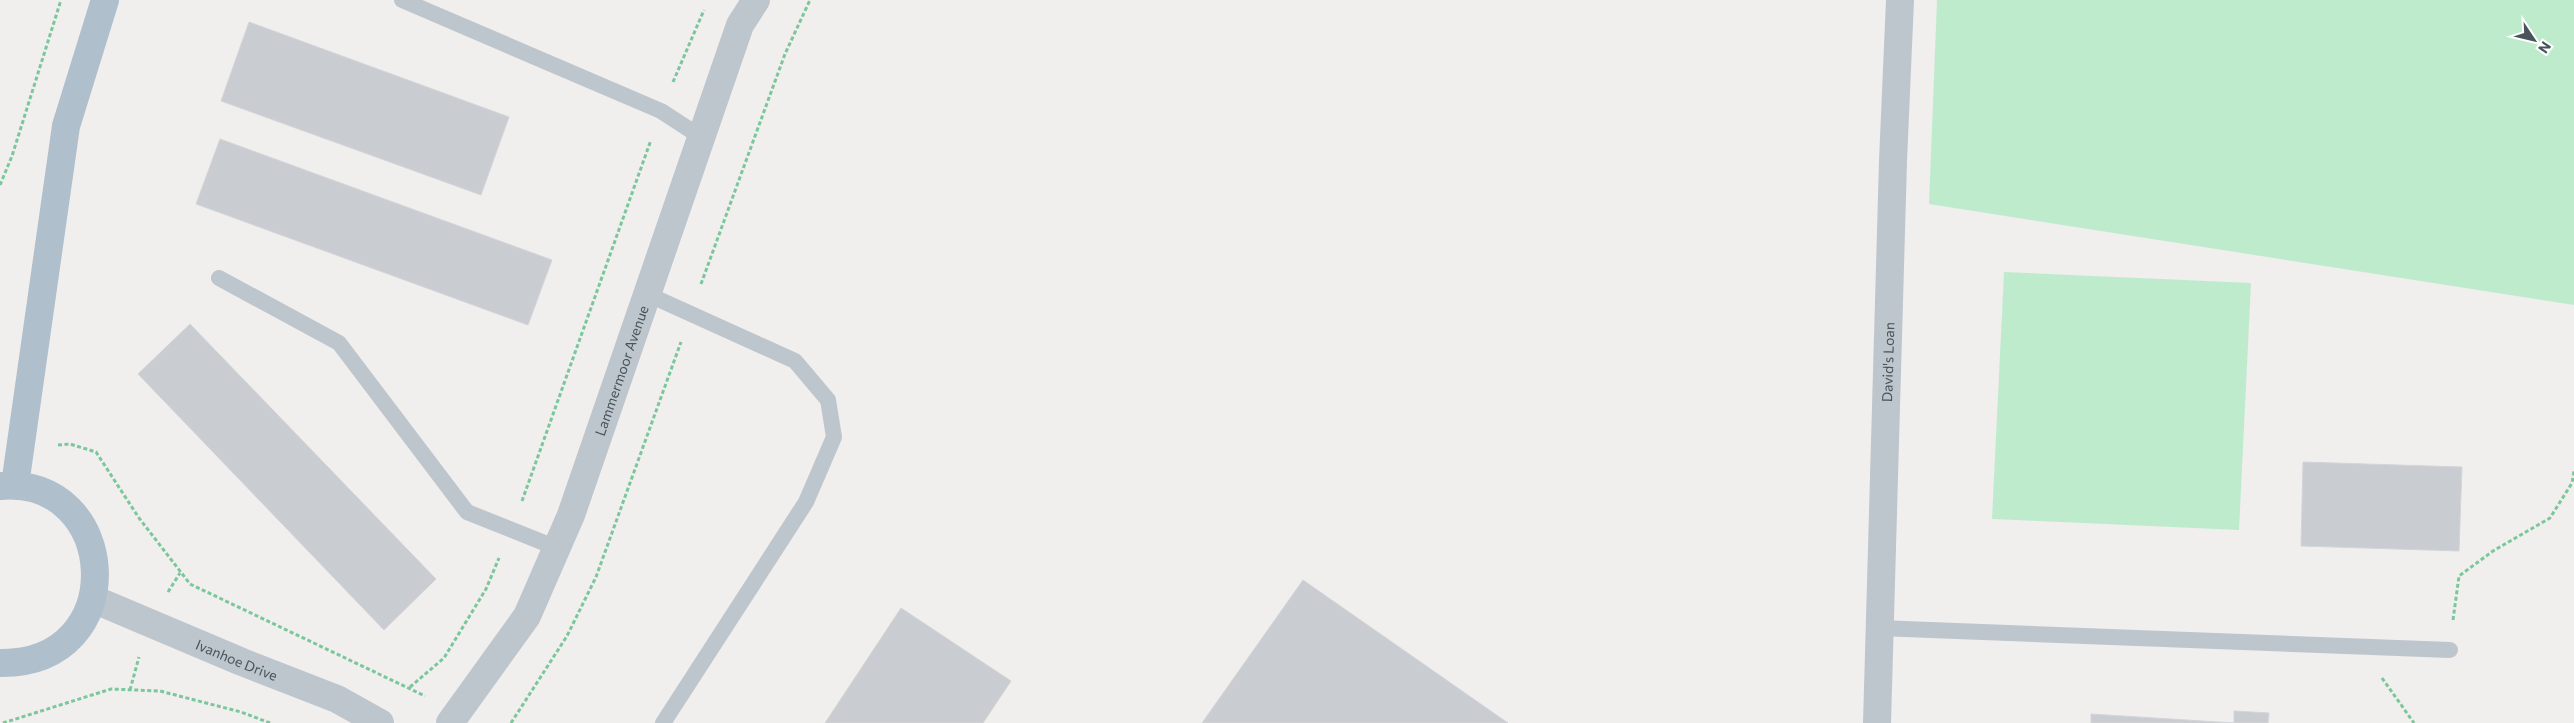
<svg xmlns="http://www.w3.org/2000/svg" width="2574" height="723" viewBox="0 0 2574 723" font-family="Commissioner,sans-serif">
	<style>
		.green { fill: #bfebcd }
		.building { fill: #c9ccd0; stroke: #d2d5d9 }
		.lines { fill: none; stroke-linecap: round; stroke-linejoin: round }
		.path { stroke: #7ac79b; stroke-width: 3; stroke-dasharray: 4 2.5; stroke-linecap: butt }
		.lane { stroke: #bdc6cc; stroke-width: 16 }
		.street { stroke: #bdc6cc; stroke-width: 28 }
		.primary { stroke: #afbfcb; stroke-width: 28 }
		.labels { text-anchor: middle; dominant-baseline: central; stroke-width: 4; stroke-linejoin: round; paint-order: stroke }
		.street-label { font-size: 14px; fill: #48535a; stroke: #fff }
	</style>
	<rect width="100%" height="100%" fill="#f1eeee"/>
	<path class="green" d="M1937 0H2574V305L1929 204Z
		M2004 272 2251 283 2239 530 1992 519Z"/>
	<path class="building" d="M249 22 509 117 481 195 221 101Z
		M220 139 552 260 528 325 196 204Z
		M190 324 436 579 384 630 138 374Z
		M2303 462 2462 467 2459 551 2301 546Z
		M1303 580 1508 723H1202Z
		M901 608 1011 681 983 723H825Z
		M2234 711 2269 713 2268 723H2091V714L2234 723Z"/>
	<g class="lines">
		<path class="path" d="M673 82 704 10
			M0 185 12 156 61 0
			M701 284 785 54 810 0
			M58 445 70 444 96 452 139 518 190 584 425 696
			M522 501 651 140
			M168 592 180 573
			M2453 620 2459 576 2493 551 2550 518 2572 483 2574 471
			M2382 678 2414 723
			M410 687 444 658 486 589 499 558
			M130 690 139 657
			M3 723 111 689 160 691 241 712 270 723
			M511 723 567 636 596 577 681 342"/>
		<path class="lane" d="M402 0 661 111 701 137
			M219 278 339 343 467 512 557 548
			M647 294 795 361 828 400 834 437 806 502 663 723
			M1879 628 2450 650"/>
		<g class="street">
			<path id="s1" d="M93 599 242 662 337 699 380 723"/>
			<path id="s2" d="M450 723 527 616 571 515 740 25 756 0"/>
			<path id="s3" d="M1877 723 1893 161 1900 0"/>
		</g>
		<path class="primary" d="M15 485 66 126 105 0
			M0 486C120 475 133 665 0 663"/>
	</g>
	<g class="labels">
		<g class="street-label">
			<text stroke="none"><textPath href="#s3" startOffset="361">David's Loan</textPath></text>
			<text stroke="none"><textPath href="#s2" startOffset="395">Lammermoor Avenue</textPath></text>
			<text stroke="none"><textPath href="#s1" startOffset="156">Ivanhoe Drive</textPath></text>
		</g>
	</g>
	<g transform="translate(2534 40) rotate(125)" stroke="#ffffff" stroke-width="4" paint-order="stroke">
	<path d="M0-4L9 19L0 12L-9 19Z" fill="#48535a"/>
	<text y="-8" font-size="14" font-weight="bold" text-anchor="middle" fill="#48535a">N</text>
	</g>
</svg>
